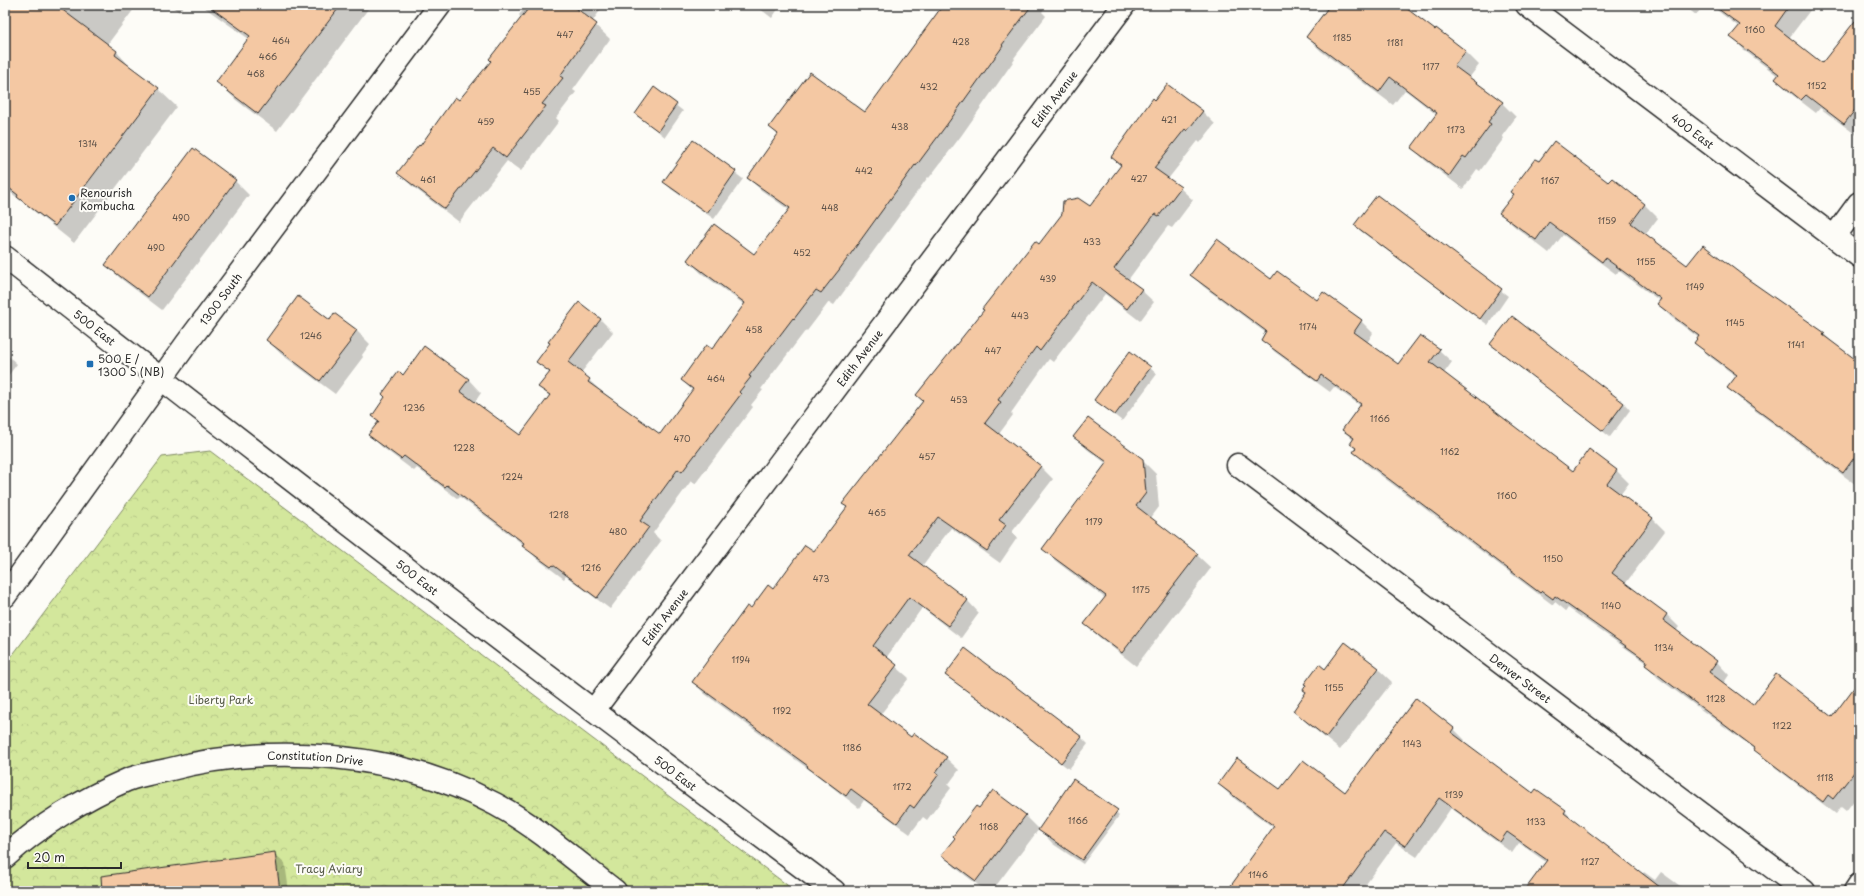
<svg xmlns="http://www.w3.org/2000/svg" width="1864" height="896" viewBox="0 0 1864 896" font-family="'Playpen Sans',sans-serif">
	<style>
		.park { fill: url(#park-crowns); stroke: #7f8964 }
		.shadow { fill: #0003 }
		.building { fill: #f4c8a3; stroke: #2b2b2b }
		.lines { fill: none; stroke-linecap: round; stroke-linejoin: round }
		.minor-casing { stroke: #2b2b2b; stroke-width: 25 }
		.tertiary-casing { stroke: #2b2b2b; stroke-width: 25 }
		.secondary-casing { stroke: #2b2b2b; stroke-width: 25 }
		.minor { stroke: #fdfcf7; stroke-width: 22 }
		.tertiary { stroke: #fdfcf7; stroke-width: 22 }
		.secondary { stroke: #fdfcf7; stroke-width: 22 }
		.poi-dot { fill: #1f6fb2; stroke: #fdfcf7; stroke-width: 1.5 }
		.labels { text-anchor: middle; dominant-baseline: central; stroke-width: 4; stroke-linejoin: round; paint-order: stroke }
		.number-label { font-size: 9px; fill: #5d5249 }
		.street-label { font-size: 11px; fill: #2b2b2b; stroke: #fdfcf7 }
		.poi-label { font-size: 11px; fill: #2b2b2b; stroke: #fdfcf7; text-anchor: start }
		.park-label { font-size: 11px; fill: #555a47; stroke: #fdfcf7 }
	</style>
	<defs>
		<pattern id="park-crowns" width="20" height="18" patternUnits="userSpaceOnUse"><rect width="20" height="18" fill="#d3e79c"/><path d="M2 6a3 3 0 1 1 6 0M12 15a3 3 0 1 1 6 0" fill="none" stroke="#b5c687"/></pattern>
	</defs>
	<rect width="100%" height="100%" fill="#fdfcf7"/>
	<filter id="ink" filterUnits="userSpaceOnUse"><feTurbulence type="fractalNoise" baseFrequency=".025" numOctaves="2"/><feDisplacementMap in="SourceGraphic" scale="8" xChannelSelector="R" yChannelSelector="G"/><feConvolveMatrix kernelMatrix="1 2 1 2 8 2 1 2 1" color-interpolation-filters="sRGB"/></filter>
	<g filter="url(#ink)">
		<path class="park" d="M210 451 795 891H5V665L162 457Z"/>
		<path class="shadow" d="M5 5H137L107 45 117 52 134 71 158 89 177 107 74 243 5 188Z
			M170 5H185L179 12Z
			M201 5H371L277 131 236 100 218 82 249 39Z
			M527 5H604L592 22 610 39 573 90 576 92 556 118 559 121 521 171 507 161 459 222 412 186 398 173 492 61 522 19 519 15Z
			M755 5H781L772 18Z
			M945 5H1047L1042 12 1046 16 1014 58 1015 59 961 136 929 178 928 177 834 305 829 302 807 331 806 330 761 389 763 390 751 405 753 407 695 484 691 481 653 533 661 541 610 609 566 576 564 579 536 558 524 545 460 497 458 499 417 468 414 471 382 447 370 435 379 422 373 416 424 347 469 380 481 393 474 403 520 437 550 397 540 387 550 374 538 362 600 319 613 332 581 373 602 392 660 435 693 391 682 380 712 350 745 305 701 273 688 260 755 255 789 210 761 190 748 178 778 135 770 127 865 114Z
			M1245 5H1251L1248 8Z
			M1318 5H1400L1465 51 1479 65 1469 78 1502 103 1516 117 1502 136 1504 138 1480 171 1477 169 1463 189 1426 161 1412 148 1437 115 1405 90 1393 105 1321 51 1307 37 1327 11Z
			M1683 5H1704L1696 15Z
			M1710 5H1807L1811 9 1789 38 1823 64 1859 26V137L1820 108 1816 113 1790 93 1776 79 1778 76 1745 51 1732 37 1739 27Z
			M1167 85 1203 112 1215 124 1200 143 1198 141 1168 179 1180 188 1193 200 1172 228 1168 226 1128 280 1141 290 1154 302 1140 321 1105 294 1053 362 1049 359 1011 413 1013 415 999 434 1040 466 1053 479 1012 532 1017 538 1000 563 951 528 922 566 967 600 979 613 961 638 922 608 886 658 909 678 880 715 912 738 946 758 959 770 948 785 951 788 927 820 923 817 910 834 864 800 859 808 814 773 705 694 693 682 751 610 814 553 848 508 844 504 924 402 917 395 1039 246 1090 208 1121 166 1112 157Z
			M655 89 683 111 665 137 636 114Z
			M693 141 743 179 714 219 671 189 665 182Z
			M1612 179 1645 205 1658 218 1645 235 1687 266 1748 281 1824 334 1838 348 1859 364V487L1742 401 1728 388 1737 377 1709 356 1696 343 1699 338 1671 317 1658 304 1660 301 1619 271 1616 274 1563 235 1549 253 1514 226 1501 213 1609 184Z
			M235 181 249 195 162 310 120 278 106 264Z
			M1377 196 1508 296 1488 325 1362 232 1355 225Z
			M1191 275 1271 281 1361 321 1373 333 1367 343 1398 366 1439 350 1452 362 1444 373 1574 472 1589 451 1617 471 1629 483 1620 495 1653 519 1665 531 1625 584 1667 615 1679 627 1676 631 1717 662 1729 675 1723 684 1753 706 1833 719 1859 683V794L1846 811 1841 807 1836 814 1768 762 1756 750 1658 678 1646 665 1647 663 1568 608 1566 611 1555 602 1553 605 1367 465 1355 452 1357 449 1351 444 1353 440 1343 430 1361 406 1334 387 1330 392 1275 352 1262 339 1266 333 1204 287Z
			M330 321 356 330 370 344 362 355 363 357 335 394 281 354 267 340Z
			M1491 343 1624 403 1630 410 1610 437Z
			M5 353 17 364 5 380Z
			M1150 368 1157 374 1122 421 1095 400Z
			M1074 436 1142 460 1156 474 1159 507 1150 519 1197 555 1211 568 1136 666 1099 637 1086 624 1105 598 1057 562 1043 549 1107 464 1088 450Z
			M1378 669 1392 682 1340 750 1308 724 1294 710 1307 692V685L1325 670Z
			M946 675 1081 737 1088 744 1069 769Z
			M1453 728 1465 740 1463 742 1533 794 1536 790 1565 811 1576 823 1642 875 1644 872 1655 880 1661 872 1687 891H1525L1546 862 1519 843 1512 853 1451 808 1417 857 1396 843 1361 891 1357 888 1355 891H1228L1274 828 1231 796 1219 784 1280 791 1345 794Z
			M1105 802 1119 816 1083 864 1053 844 1040 830Z
			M979 809 1025 815 1039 829 992 891H986L957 869 943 855Z
			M274 853 285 863 289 891H111Z"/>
		<path class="building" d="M5 5H56L117 51 115 55 159 88 55 226 17 197 18 195 5 185Z
			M207 5H341L258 114 216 82 250 36Z
			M531 5H572L597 24 560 76 563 78 542 104 546 106 506 158 493 148 445 209 397 173 419 145 420 146 455 97 459 100 491 61 489 59Z
			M943 5H1032L1002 45 1003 46 948 123 916 166 915 165 839 270 821 293 816 290 794 319 793 318 749 376 751 377 739 392 741 394 682 472 678 469 640 521 649 527 597 598 553 565 551 567 522 546 524 543 447 485 445 487 404 456 401 459 368 435 379 421 372 416 385 397 382 394 399 371 403 375 424 346 469 379 460 391 520 435 550 395 538 387 550 372 536 362 550 343 548 342 579 302 601 319 568 362 590 379 588 382 660 434 693 389 681 380 706 345 712 349 745 303 687 260 714 224 754 254 790 208 747 178 778 134 769 127 810 72 865 112Z
			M1330 5H1402L1435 30 1436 28 1466 51 1454 66 1503 102 1488 122 1491 124 1466 158 1463 156 1449 176 1411 148 1437 113 1390 77 1379 92 1306 37Z
			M1713 5H1790L1775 26 1822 63 1859 16V105L1844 124 1806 95 1801 100 1775 79 1779 74 1730 37 1740 25Z
			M1167 84 1203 111 1187 131 1185 129 1154 168 1181 187 1159 216 1155 214 1114 269 1142 289 1127 309 1092 282 1040 351 1036 347 998 400 1001 402 985 423 1041 466 999 520 1006 525 987 551 938 517 909 555 968 600 948 626 909 597 873 646 897 665 867 704 911 737 914 733 947 757 936 772 939 774 914 808 910 805 897 823 851 789 846 796 807 767 808 766 692 682 747 606 751 608 768 585 773 589 805 545 814 551 847 507 842 504 923 401 916 395 984 310 982 309 1035 241 1039 244 1062 214 1063 201 1078 198 1090 206 1121 165 1111 157 1153 98 1155 100Z
			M654 87 677 104 658 131 635 114Z
			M693 140 736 171 707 213 663 182Z
			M1554 141 1608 182 1612 178 1645 204 1631 223 1687 265 1703 245 1749 280 1825 333 1823 335 1859 362V451L1843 473 1727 388 1737 375 1694 343 1699 336 1657 304 1661 299 1605 258 1602 262 1549 222 1536 240 1499 213 1514 194 1510 192 1535 159 1539 161Z
			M193 148 236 180 148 297 105 265Z
			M1377 195 1502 289 1480 319 1354 225Z
			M1217 239 1271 279 1277 271 1317 300 1323 292 1362 320 1354 332 1398 364 1420 335 1440 349 1430 362 1573 471 1589 449 1617 470 1607 484 1653 518 1612 573 1667 614 1663 620 1717 661 1709 672 1753 705 1776 674 1832 717 1859 681V766L1833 799 1828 795 1823 802 1754 750 1755 748 1645 665 1647 661 1555 596 1553 599 1542 591 1540 593 1353 452 1356 448 1350 444 1354 438 1342 430 1361 404 1321 375 1317 381 1261 340 1266 331 1190 275Z
			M298 296 330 320 334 313 357 330 349 341 350 342 320 381 266 340Z
			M1512 316 1624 403 1603 431 1490 344Z
			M1130 351 1151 367 1115 415 1094 400Z
			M1088 418 1143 459 1146 493 1136 506 1198 554 1122 653 1084 624 1106 596 1042 549 1107 462 1073 437Z
			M1345 642 1379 668 1326 737 1293 711 1306 692 1303 690 1306 685 1304 684 1319 664 1325 669Z
			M965 648 1082 737 1061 763 1003 717 945 675Z
			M1416 698 1454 728 1451 732 1533 793 1536 789 1566 810 1564 813 1665 891H1524L1547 860 1507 832 1500 842 1439 798 1405 846 1384 832 1341 891H1227L1274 826 1218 784 1237 758 1280 789 1303 760 1345 792Z
			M1073 779 1118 810 1082 860 1038 830Z
			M993 790 1026 815 976 881 941 855 955 838 953 836 976 806 979 808Z
			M275 852 280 891H102L101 876Z"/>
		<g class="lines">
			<defs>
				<g id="minor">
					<path id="s1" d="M1527 5 1859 256"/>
					<path d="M1834 237 1859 203"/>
					<path id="s2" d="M1238 465 1804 891"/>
					<path id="s3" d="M594 710 1124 5"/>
					<path id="s4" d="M5 857C39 826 85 798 127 780 140 775 154 773 167 770 272 742 397 752 495 804 538 827 576 861 615 891"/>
					<path d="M1855 891 1859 885"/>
				</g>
				<g id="tertiary">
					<path id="s5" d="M5 257C169 385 333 513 499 639 610 724 722 807 834 891"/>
				</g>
				<g id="secondary">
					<path id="s6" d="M5 596 187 343 440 5"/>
				</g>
			</defs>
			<use href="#minor" class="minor-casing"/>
			<use href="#tertiary" class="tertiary-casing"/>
			<use href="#secondary" class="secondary-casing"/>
			<use href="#minor" class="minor"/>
			<use href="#tertiary" class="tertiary"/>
			<use href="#secondary" class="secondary"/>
		</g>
	</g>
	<g class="poi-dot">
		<circle cx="72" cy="198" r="4"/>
		<rect x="86" y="360" width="8" height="8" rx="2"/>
	</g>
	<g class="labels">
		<g class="number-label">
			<text x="1755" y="29">1160</text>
			<text x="565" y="34">447</text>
			<text x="1342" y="37">1185</text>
			<text x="281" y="40">464</text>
			<text x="961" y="41">428</text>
			<text x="1395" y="42">1181</text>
			<text x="268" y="56">466</text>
			<text x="1431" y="66">1177</text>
			<text x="256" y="73">468</text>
			<text x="1817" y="85">1152</text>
			<text x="929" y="86">432</text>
			<text x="532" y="91">455</text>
			<text x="1169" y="119">421</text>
			<text x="486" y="121">459</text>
			<text x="900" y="126">438</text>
			<text x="1456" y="129">1173</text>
			<text x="88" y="143">1314</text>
			<text x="864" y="170">442</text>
			<text x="1139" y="178">427</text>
			<text x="428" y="179">461</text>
			<text x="1550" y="180">1167</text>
			<text x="830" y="207">448</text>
			<text x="181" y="217">490</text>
			<text x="1607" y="220">1159</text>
			<text x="1092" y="241">433</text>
			<text x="156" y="247">490</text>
			<text x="802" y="252">452</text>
			<text x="1646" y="261">1155</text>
			<text x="1048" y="278">439</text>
			<text x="1695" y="286">1149</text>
			<text x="1020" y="315">443</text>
			<text x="1735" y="322">1145</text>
			<text x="1308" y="326">1174</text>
			<text x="754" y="329">458</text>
			<text x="311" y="335">1246</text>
			<text x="1796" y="344">1141</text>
			<text x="993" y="350">447</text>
			<text x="716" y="378">464</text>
			<text x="959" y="399">453</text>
			<text x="414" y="407">1236</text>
			<text x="1380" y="418">1166</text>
			<text x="682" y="438">470</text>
			<text x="464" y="447">1228</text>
			<text x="1450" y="451">1162</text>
			<text x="927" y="456">457</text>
			<text x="512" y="476">1224</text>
			<text x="1507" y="495">1160</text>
			<text x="877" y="512">465</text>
			<text x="559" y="514">1218</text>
			<text x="1094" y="521">1179</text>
			<text x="618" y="531">480</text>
			<text x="1553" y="558">1150</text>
			<text x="591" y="567">1216</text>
			<text x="821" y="578">473</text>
			<text x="1141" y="589">1175</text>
			<text x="1611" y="605">1140</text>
			<text x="1664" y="647">1134</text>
			<text x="741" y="659">1194</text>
			<text x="1334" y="687">1155</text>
			<text x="1716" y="698">1128</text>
			<text x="782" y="710">1192</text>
			<text x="1782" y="725">1122</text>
			<text x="1412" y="743">1143</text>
			<text x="852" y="747">1186</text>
			<text x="1825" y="777">1118</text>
			<text x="902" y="786">1172</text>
			<text x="1454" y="794">1139</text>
			<text x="1078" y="820">1166</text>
			<text x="1536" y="821">1133</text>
			<text x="989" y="826">1168</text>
			<text x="1590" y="861">1127</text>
			<text x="1258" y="874">1146</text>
		</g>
		<g class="street-label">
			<text stroke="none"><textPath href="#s3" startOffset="765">Edith Avenue</textPath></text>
			<text stroke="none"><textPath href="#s1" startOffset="208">400 East</textPath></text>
			<text stroke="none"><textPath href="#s6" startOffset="367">1300 South</textPath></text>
			<text stroke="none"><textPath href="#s5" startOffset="114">500 East</textPath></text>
			<text stroke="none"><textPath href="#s3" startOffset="441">Edith Avenue</textPath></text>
			<text stroke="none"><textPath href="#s5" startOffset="522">500 East</textPath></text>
			<text stroke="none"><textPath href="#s3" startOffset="117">Edith Avenue</textPath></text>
			<text stroke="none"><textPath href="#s2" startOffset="354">Denver Street</textPath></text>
			<text stroke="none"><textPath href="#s4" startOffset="336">Constitution Drive</textPath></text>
			<text stroke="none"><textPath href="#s5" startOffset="846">500 East</textPath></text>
		</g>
		<g class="poi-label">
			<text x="80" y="192">Renourish<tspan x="80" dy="13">Kombucha</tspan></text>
			<text x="98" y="358">500 E /<tspan x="98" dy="13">1300 S (NB)</tspan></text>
		</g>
		<g class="park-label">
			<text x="221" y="699">Liberty Park</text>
			<text x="329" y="868">Tracy Aviary</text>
		</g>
	</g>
	<rect width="1864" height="896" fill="none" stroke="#fdfcf7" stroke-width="20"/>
	<rect x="10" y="10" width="1844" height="876" fill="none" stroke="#2b2b2b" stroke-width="1.5" filter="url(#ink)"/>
	<path d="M28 862v6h93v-6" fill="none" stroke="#2b2b2b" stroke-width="2"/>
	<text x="34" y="862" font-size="12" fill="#2b2b2b" stroke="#fdfcf7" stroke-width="3" paint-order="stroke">20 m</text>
</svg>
